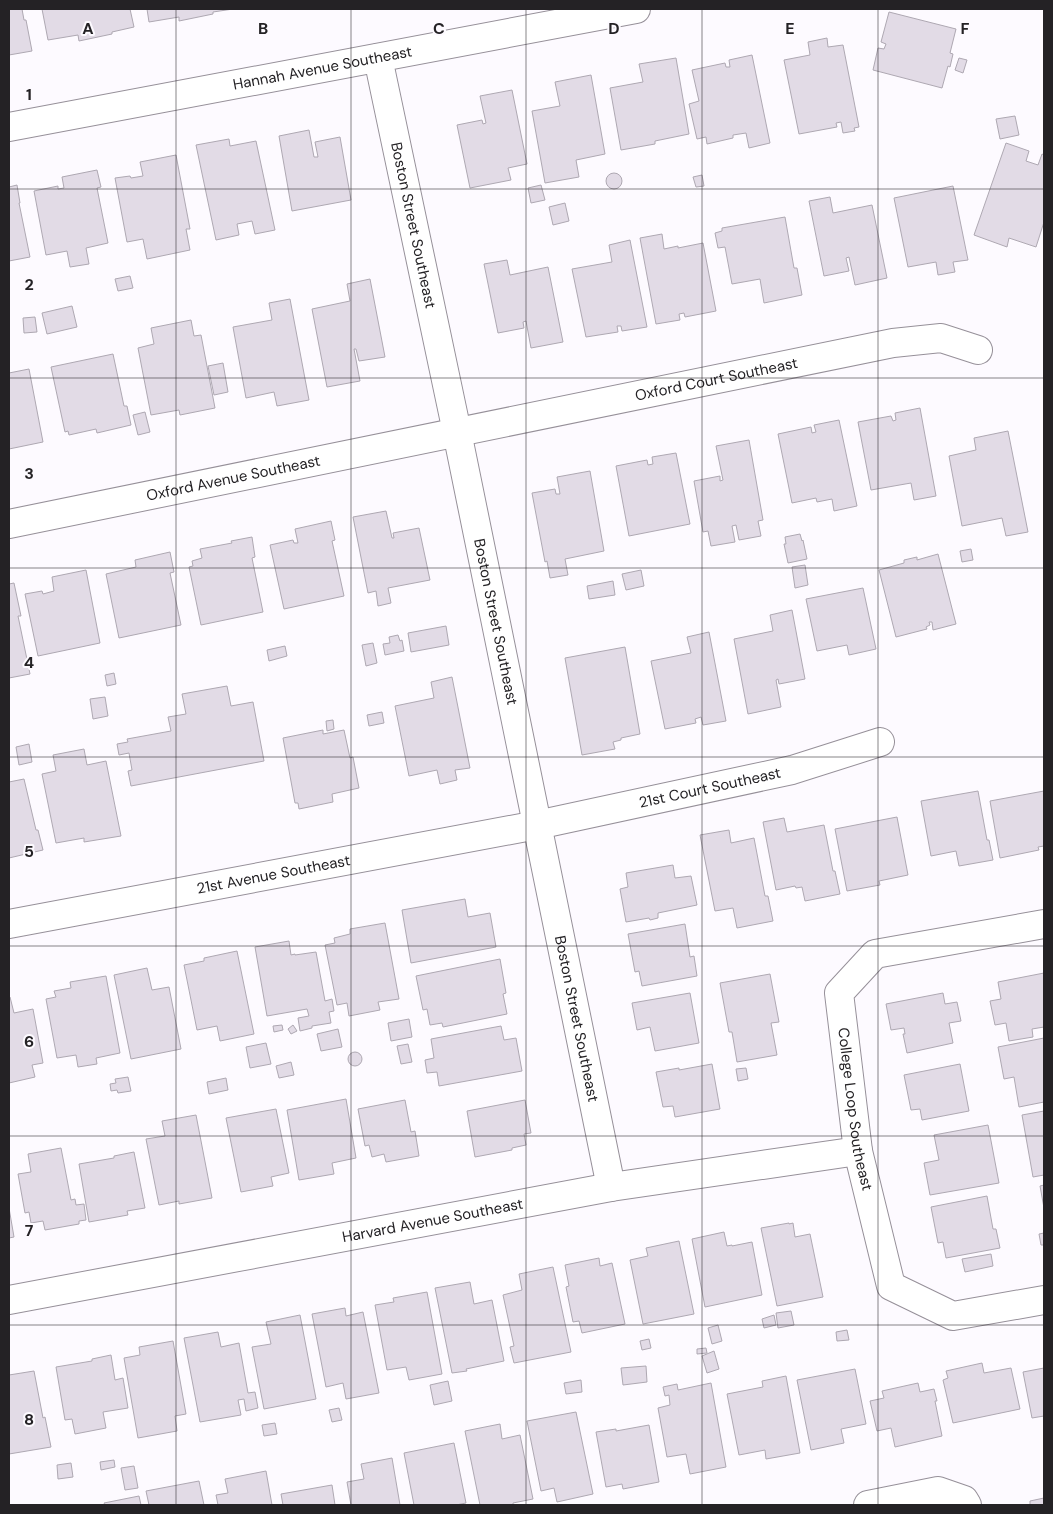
<svg xmlns="http://www.w3.org/2000/svg" width="1053" height="1514" viewBox="0 0 1053 1514" font-family="'DM Sans',sans-serif">
	<style>
		.building { fill: #e2dbe6; stroke: #aea8b2 }
		.lines { fill: none; stroke-linecap: round; stroke-linejoin: round }
		.street-casing { stroke: #969099; stroke-width: 30 }
		.street { stroke: #fff; stroke-width: 28 }
		.grid { fill: none; stroke: #242225; stroke-width: 1; stroke-opacity: 0.55 }
		.labels { text-anchor: middle; dominant-baseline: central; stroke-width: 4; stroke-linejoin: round; paint-order: stroke }
		.street-label { font-size: 15px; fill: #242225; stroke: #fdfaff }
		.grid-label { font-size: 16px; text-anchor: middle; font-weight: bold; fill: #242225; stroke: #fdfaff; stroke-width: 4; stroke-linejoin: round; paint-order: stroke }
	</style>
	<rect width="100%" height="100%" fill="#fdfaff"/>
	<path class="building" d="M9 9H22L24 20H26L32 51 9 55Z
		M42 9H130L134 27 112 32V34L79 41 78 35 48 40Z
		M147 9H233L213 12V14L179 21V17L149 22Z
		M889 12 956 29 950 53 953 54 950 67 948 66 942 88 873 70 878 48 884 49 886 44 881 42Z
		M827 38 828 47 843 45 859 127 854 128 855 131 843 133 841 122 836 123 837 127 799 134 784 60 810 55 808 42Z
		M752 55 770 143 749 148 746 133 733 135V138L707 144 706 137 697 139 689 104 699 101 692 70 725 63 726 67H730L729 60Z
		M676 58 689 134 655 141V144L621 150 610 88 643 82 639 64Z
		M959 58 967 60 963 73 955 70Z
		M591 75 605 154 576 160 579 177 545 183 532 111 560 106 555 82Z
		M512 90 527 164 508 168 511 180 470 188 457 125 482 120 483 124 486 123 480 96Z
		M1015 116 1019 135 1000 139 996 119Z
		M309 130 314 157H318L315 142 340 137 351 200 292 211 279 136Z
		M229 139 230 146 256 141 275 230 255 234 252 221 237 224 239 235 216 240 196 145Z
		M1006 143 1029 151 1026 161 1038 165 1042 154 1044 155V222L1036 247 1009 238 1007 247 974 235Z
		M176 155 190 229H186L190 250 147 259 143 239 127 242 115 178 130 176 131 178 143 176 140 162Z
		M97 170 101 187 97 188 108 243 86 248 89 264 70 267 67 251 46 255 34 191 58 186V189L64 188 62 177Z
		M606 181a8 8 0 1 1 16 0a8 8 0 1 1-16 0Z
		M702 175 704 186 696 187 693 177Z
		M17 185 20 203H19L30 257 9 261V187Z
		M541 185 545 200 531 203 528 188Z
		M953 186 968 260 953 262 955 272 938 275 936 262 908 267 894 198Z
		M830 197 833 213 872 205 887 278 855 285 849 257 846 258 849 271 824 276 809 201Z
		M565 203 569 221 553 225 549 207Z
		M785 217 794 268H797L802 295 764 303 760 279 732 284 725 247 718 248 715 233 722 231V228Z
		M662 234 664 249 678 246V248L703 243 716 311 685 317 684 313 679 314 680 320 656 324 640 238Z
		M630 240 647 327 622 331 621 326H617L618 332 586 337 572 269 612 262 609 245Z
		M507 260 510 275 548 267 563 342 531 348 526 321 523 322 524 328 498 333 484 264Z
		M130 276 133 288 118 291 115 279Z
		M370 279 385 357 359 361 356 349H354L360 381 327 387 312 309 350 301 347 284Z
		M290 299 309 400 277 406 274 392 246 398 233 327 272 320 269 303Z
		M72 306 77 327 47 334 42 313Z
		M35 317 37 332 24 333 23 318Z
		M191 320 194 336 201 335 215 408 180 415 179 410 151 415 138 348 154 344 151 328Z
		M113 354 124 406H127L131 425 97 433 96 429 69 435 68 431 65 432 51 367Z
		M223 363 228 392 214 395 208 366Z
		M29 369 43 442 9 449V373Z
		M920 408 936 496 914 500 911 483 871 490 858 422 891 416 893 421 896 420 895 413Z
		M145 412 150 432 138 435 133 415Z
		M839 420 857 506 834 511 832 499 817 502 816 498 792 503 778 434 811 427 812 433 816 432 814 425Z
		M1008 431 1028 532 1006 536 1002 518 962 526 949 456 976 450 974 438Z
		M749 440 763 520 758 521 761 536 739 540 736 525 732 526 735 542 711 546 708 531 703 532 694 481 720 476V481L723 480 716 446Z
		M676 453 690 524 629 536 616 466 647 460 648 465 653 464 652 457Z
		M590 471 604 551 565 559 568 575 550 578 547 561 545 562 532 493 555 489 556 494H560L557 477Z
		M386 511 392 538H394L393 533 419 528 430 580 388 588 391 603 378 606 376 591 368 593 353 517Z
		M331 521 335 540 332 541 344 596 284 609 270 545 293 540 294 543H298L295 529Z
		M800 534 802 541 803 540 807 559 788 563 784 544H786L785 537Z
		M252 537 255 557 252 558 263 612 201 625 189 567 193 566 192 561 202 558 200 549 232 543 231 541Z
		M971 549 973 560 962 562 960 551Z
		M170 552 174 572 170 573 181 625 119 638 106 574 136 567 135 560Z
		M938 554 956 624 933 630 932 622H929L930 625 926 627 927 629 896 637 879 570 904 563V560L917 557V560Z
		M805 565 808 585 795 588 792 567Z
		M86 570 100 643 38 656 25 594 42 591 43 594 54 591 52 577Z
		M641 570 644 586 626 590 622 574Z
		M613 581 615 595 589 599 587 586Z
		M14 583 21 616H18L30 674 9 678V584Z
		M863 588 876 649 849 655 847 645 817 651 806 599Z
		M792 610 805 679 779 684 778 679 776 680 781 707 748 714 734 639 773 631 770 615Z
		M446 626 449 645 411 652 408 633Z
		M709 632 726 721 703 725 701 717 695 719 696 723 665 729 651 661 691 653 687 637Z
		M398 635 400 641 402 640 404 651 385 655 383 644 390 643 389 637Z
		M373 643 377 663 366 666 362 645Z
		M285 646 287 656 269 661 267 650Z
		M625 647 640 734 621 738V740L613 742 615 749 582 755 565 658Z
		M114 673 116 684 107 686 105 675Z
		M452 677 470 768 455 770 457 780 440 784 437 770 409 776 395 706 434 698 431 682Z
		M227 686 231 706 253 702 264 761 131 786 128 771 132 770 129 753 119 755 117 744 128 742 127 739 171 731 168 717 186 714 182 694Z
		M105 697 108 716 93 719 90 699Z
		M382 712 384 723 369 726 367 715Z
		M333 720 334 729 327 731 326 721Z
		M323 730V734L344 730 350 758 353 757 359 788 332 794 333 802 299 809 298 803H295L283 738Z
		M29 744 32 762 19 765 16 747Z
		M84 749 87 765 106 761 121 836 84 842V838L56 843 42 774 56 771 53 755Z
		M24 779 36 830H38L43 850 9 858V782Z
		M978 791 987 840H989L993 860 959 866 956 851 931 856 921 801Z
		M1044 791V846L1038 847 1039 850 1000 858 990 801Z
		M897 817 908 875 879 881 880 885 847 891 835 829Z
		M784 818 787 832 824 825 833 871H835L840 894 805 901 802 887 796 888 795 886 776 890 763 822Z
		M729 830 731 843 754 838 765 896H768L773 921 737 928 733 908 715 911 700 835Z
		M673 865 675 878 691 876 697 905 658 913V918L650 920 649 918 626 922 620 889 628 887 626 873Z
		M465 899 468 917 490 913 496 947 411 963 402 910Z
		M385 923 399 999 378 1002 380 1010 349 1016 347 1003 337 1005 325 945 335 943 334 938 350 934V929Z
		M685 924 690 957 694 956 697 976 642 986 639 971 635 972 628 934Z
		M289 941 291 955 295 954V955L316 952 325 1001 332 999 334 1011 329 1012 331 1023 312 1026V1028L300 1031 298 1018 309 1016 307 1009 267 1016 255 947Z
		M237 951 254 1034 220 1041 217 1026 197 1030 184 965 204 961V958Z
		M500 959 506 993 503 994 507 1014 443 1027 442 1023 430 1025 427 1009 423 1010 416 976Z
		M147 968 152 990 169 987 181 1049 131 1059 114 975Z
		M1044 973V1027L1032 1029 1033 1037 1009 1041 1006 1023 995 1025 990 1001 1001 999 998 982Z
		M770 974 779 1022 771 1023 777 1055 737 1062 732 1032H729L720 983Z
		M106 976 120 1053 96 1058 97 1064 78 1067 76 1055 57 1058 46 999 56 997 54 991 71 988 70 982Z
		M690 993 699 1043 655 1051 650 1027 637 1030 632 1003Z
		M943 993 945 1004 957 1002 961 1021 949 1023 953 1043 907 1053 903 1034H905L904 1028 891 1030 886 1004Z
		M10 997 14 1013 33 1009 43 1063 32 1065 35 1077 9 1083V998Z
		M409 1019 412 1037 391 1041 388 1023Z
		M282 1025 283 1030 274 1032 273 1026Z
		M293 1025 297 1031 291 1034 288 1029Z
		M501 1026 504 1040 516 1038 522 1071 439 1086 437 1072 427 1073 425 1060 434 1058 431 1039Z
		M338 1029 342 1047 321 1051 317 1034Z
		M1044 1038V1102L1019 1107 1014 1077 1004 1079 998 1047Z
		M266 1043 271 1064 250 1068 246 1047Z
		M408 1044 412 1062 401 1064 397 1046Z
		M348 1059a7 7 0 1 1 14 0a7 7 0 1 1-14 0Z
		M291 1062 294 1075 279 1078 276 1066Z
		M712 1064 720 1109 675 1117 673 1106 663 1107 656 1072 679 1068V1070Z
		M960 1064 969 1111 922 1120 920 1109 911 1110 904 1075Z
		M746 1068 748 1079 738 1081 736 1069Z
		M128 1077 131 1091 118 1093 117 1090 111 1091 110 1084 116 1083 115 1079Z
		M226 1078 228 1090 209 1094 207 1082Z
		M346 1099 356 1158 332 1163 334 1174 299 1180 287 1110Z
		M405 1100 411 1132 415 1131 419 1156 386 1162 384 1154 372 1157 369 1145 365 1146 358 1109Z
		M525 1100 531 1133 524 1134 526 1145 512 1148V1150L475 1157 467 1111Z
		M276 1109 289 1173 271 1177 273 1186 241 1192 226 1118Z
		M1044 1111V1175L1033 1177 1022 1115Z
		M196 1115 212 1198 179 1204V1201L159 1205 146 1139 165 1136 162 1121Z
		M988 1125 999 1183 930 1195 924 1163 939 1160 934 1135Z
		M61 1148 71 1200 75 1199 76 1205 84 1204 86 1220 79 1221V1224L45 1230 43 1221 31 1223 29 1212 25 1213 18 1174 31 1172 28 1154Z
		M134 1152 145 1208 127 1211 128 1215 89 1222 79 1164 114 1158V1156Z
		M1044 1185V1208L1040 1186Z
		M987 1196 993 1229H996L1000 1248 946 1258 943 1242 938 1243 931 1207Z
		M9 1208 14 1237 9 1238Z
		M789 1223V1224L793 1223 795 1237 810 1234 823 1297 777 1306 761 1228Z
		M724 1232 727 1246 732 1245V1246L752 1242 762 1295 705 1307 692 1239Z
		M1044 1233V1245H1041L1039 1234Z
		M679 1241 694 1314 643 1324 630 1260 648 1256 646 1248Z
		M991 1254 993 1266 965 1272 962 1259Z
		M599 1258 600 1266 612 1263 625 1324 582 1333 579 1321 573 1322 566 1287 569 1286 565 1265Z
		M553 1267 571 1352 514 1363 510 1347 514 1346 503 1295 522 1290 519 1274Z
		M470 1282 474 1304 492 1300 504 1361 466 1369 467 1371 452 1373 435 1288Z
		M427 1292 442 1374 409 1380 406 1367 387 1370 375 1305 394 1302 393 1298Z
		M345 1308 346 1316 363 1312 379 1393 346 1399 343 1383 326 1387 312 1314Z
		M791 1311 794 1325 778 1328 776 1313Z
		M300 1315 316 1399 264 1409 252 1347 271 1344 266 1322Z
		M774 1315 776 1325 764 1328 762 1319Z
		M718 1325 722 1341 712 1344 708 1328Z
		M847 1330 849 1340 837 1341 836 1332Z
		M218 1332 221 1347 239 1343 248 1393 255 1392 258 1408 246 1411 244 1399 238 1400 241 1415 200 1422 184 1338Z
		M649 1339 651 1348 642 1350 640 1341Z
		M173 1341 186 1414 175 1416 177 1431 138 1438 124 1358 140 1355 139 1347Z
		M706 1348 707 1353 697 1354V1349Z
		M714 1351 719 1369 707 1373 702 1356Z
		M111 1355 115 1380 123 1378 128 1408 103 1412 106 1428 75 1434 72 1419 65 1420 56 1367 92 1361V1359Z
		M982 1363 984 1373 1011 1368 1020 1409 953 1423 943 1380 948 1378 946 1371Z
		M646 1366 647 1382 623 1385 621 1368Z
		M1044 1368V1416L1032 1418 1023 1372Z
		M855 1369 866 1424 841 1429 844 1443 811 1450 797 1380Z
		M34 1371 43 1418 45 1417 51 1447 9 1454V1375Z
		M786 1376 800 1453 766 1459 765 1450 739 1455 727 1394 763 1387 762 1381Z
		M581 1380 582 1392 566 1394 564 1383Z
		M448 1381 452 1401 434 1405 430 1385Z
		M711 1383 726 1467 690 1474 686 1454 667 1457 658 1408 670 1405 669 1395 665 1396 663 1387 677 1384 678 1390Z
		M918 1383 920 1392 934 1389 937 1401H935L942 1436 895 1447 891 1428 877 1431 870 1401 884 1398 882 1391Z
		M339 1408 342 1420 332 1422 329 1410Z
		M576 1412 593 1494 557 1502 554 1488 541 1491 527 1421Z
		M275 1423 277 1434 264 1436 262 1425Z
		M500 1424 502 1439 520 1435 533 1499 513 1503V1505H480L465 1431Z
		M649 1425 659 1482 623 1489 622 1484 606 1487 596 1432 616 1429V1431Z
		M454 1443 466 1503 456 1505H414L404 1453Z
		M392 1458 400 1505H351L347 1482 364 1479 361 1464Z
		M114 1460 115 1467 101 1470 100 1462Z
		M71 1463 73 1477 58 1479 57 1465Z
		M134 1466 138 1488 125 1490 121 1468Z
		M266 1471 272 1505H218L216 1495 228 1493 225 1479Z
		M199 1481 204 1505H149L146 1491Z
		M332 1485 335 1505H283L281 1494Z
		M139 1496 141 1505H105L104 1503Z
		M1044 1498V1505H1030V1501Z"/>
	<g class="lines">
		<defs>
			<g id="street">
				<path id="s1" d="M378 58 457 432 611 1187"/>
				<path id="s2" d="M9 127 636 9"/>
				<path id="s3" d="M9 524 893 343 941 338 978 350"/>
				<path id="s4" d="M9 924 537 825 792 770 880 742"/>
				<path id="s5" d="M1044 924 875 954 839 993 858 1151 891 1286 953 1316 1044 1300"/>
				<path id="s6" d="M9 1300 611 1187 858 1151"/>
				<path d="M868 1505 938 1491 964 1500 967 1505"/>
			</g>
		</defs>
		<use href="#street" class="street-casing"/>
		<use href="#street" class="street"/>
	</g>
	<path class="grid" d="M176 9V1505M351 9V1505M526 9V1505M702 9V1505M878 9V1505M9 189H1044M9 378H1044M9 568H1044M9 757H1044M9 946H1044M9 1136H1044M9 1325H1044"/>
	<g class="labels">
		<g class="street-label">
			<text stroke="none"><textPath href="#s2" startOffset="319">Hannah Avenue Southeast</textPath></text>
			<text stroke="none"><textPath href="#s1" startOffset="171">Boston Street Southeast</textPath></text>
			<text stroke="none"><textPath href="#s3" startOffset="722">Oxford Court Southeast</textPath></text>
			<text stroke="none"><textPath href="#s3" startOffset="229">Oxford Avenue Southeast</textPath></text>
			<text stroke="none"><textPath href="#s1" startOffset="576">Boston Street Southeast</textPath></text>
			<text stroke="none"><textPath href="#s4" startOffset="714">21st Court Southeast</textPath></text>
			<text stroke="none"><textPath href="#s4" startOffset="269">21st Avenue Southeast</textPath></text>
			<text stroke="none"><textPath href="#s1" startOffset="981">Boston Street Southeast</textPath></text>
			<text stroke="none"><textPath href="#s5" startOffset="342">College Loop Southeast</textPath></text>
			<text stroke="none"><textPath href="#s6" startOffset="431">Harvard Avenue Southeast</textPath></text>
		</g>
	</g>
	<g class="grid-label">
		<text x="88" y="34">A</text>
		<text x="263" y="34">B</text>
		<text x="439" y="34">C</text>
		<text x="614" y="34">D</text>
		<text x="790" y="34">E</text>
		<text x="965" y="34">F</text>
		<text x="29" y="100">1</text>
		<text x="29" y="290">2</text>
		<text x="29" y="479">3</text>
		<text x="29" y="668">4</text>
		<text x="29" y="857">5</text>
		<text x="29" y="1047">6</text>
		<text x="29" y="1236">7</text>
		<text x="29" y="1425">8</text>
	</g>
	<rect width="1053" height="1514" fill="none" stroke="#242225" stroke-width="20"/>
</svg>
